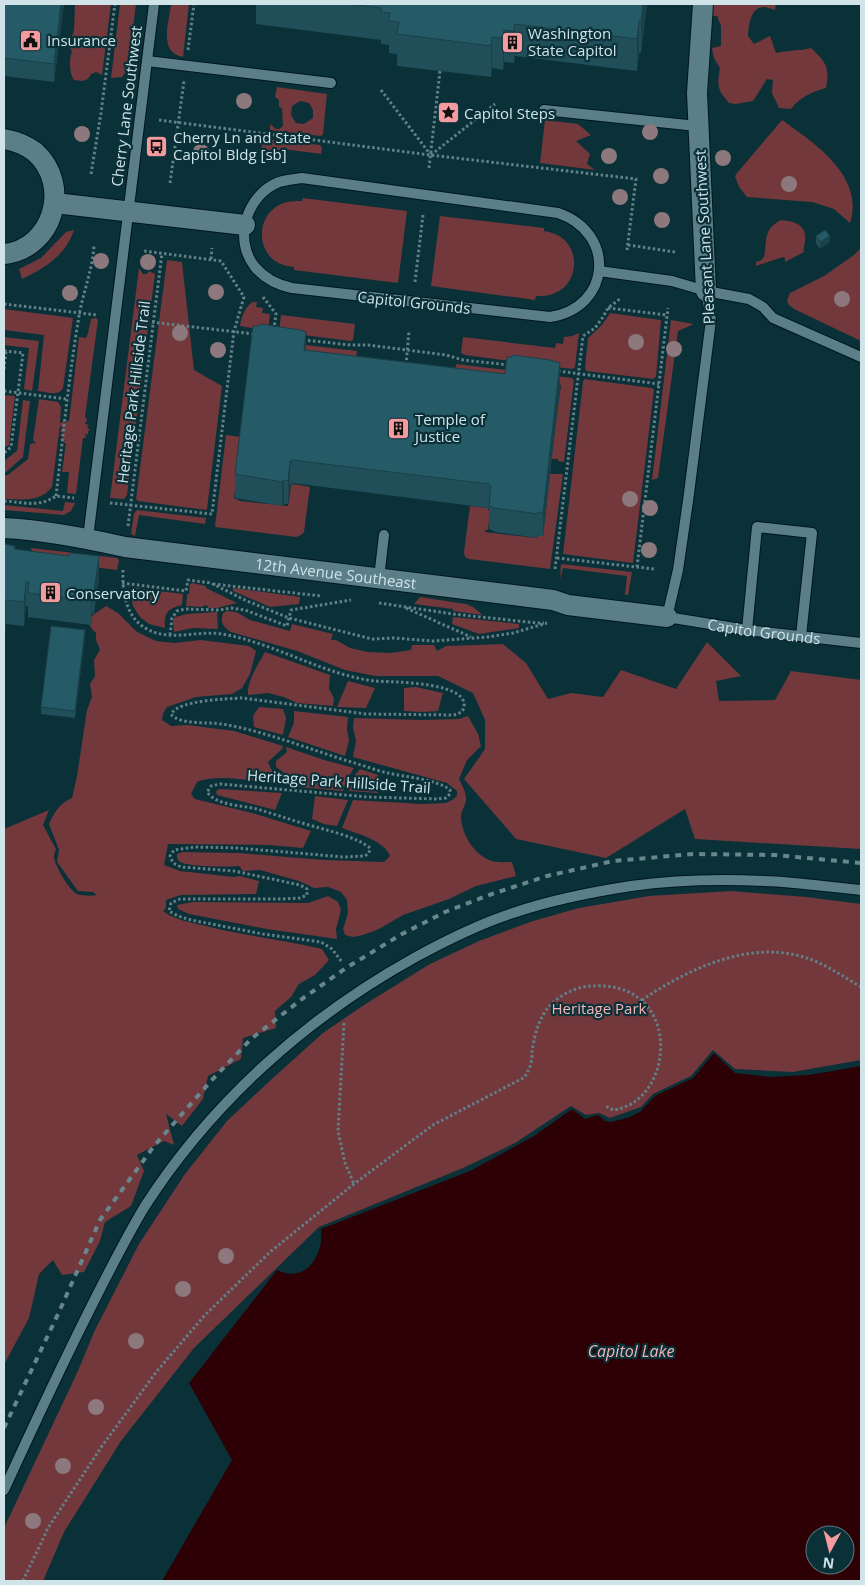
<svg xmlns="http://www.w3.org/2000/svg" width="865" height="1585" viewBox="0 0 865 1585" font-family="'Open Sans',sans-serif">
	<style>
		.green { fill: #72383c; fill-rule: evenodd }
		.water { fill: #2d0006; fill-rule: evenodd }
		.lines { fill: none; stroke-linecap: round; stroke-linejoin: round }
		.lane-casing { stroke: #00171d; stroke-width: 12 }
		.street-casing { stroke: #00171d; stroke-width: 22 }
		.path { stroke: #628087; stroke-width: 3; stroke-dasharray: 2.5 2.5; stroke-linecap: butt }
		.lane { stroke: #5a7f89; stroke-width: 10 }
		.street { stroke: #5a7f89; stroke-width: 20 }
		.rail { stroke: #6a868d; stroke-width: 4; stroke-dasharray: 6 6; stroke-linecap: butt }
		.tree { fill: #8c787d }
		.wall { fill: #204e59 }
		.shaded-wall { fill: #1a4048 }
		.building { fill: #255b67; stroke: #1a4048 }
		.labels { text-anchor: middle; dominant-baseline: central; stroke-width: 4.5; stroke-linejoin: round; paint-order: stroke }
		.poi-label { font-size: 15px; fill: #d0e3e8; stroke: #0a3038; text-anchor: start }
		.street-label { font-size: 15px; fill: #d0e3e8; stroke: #0a3038 }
		.park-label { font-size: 15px; fill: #f6b3b5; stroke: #0a3038 }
		.water-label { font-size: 16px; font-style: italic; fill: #f5b3b5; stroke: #0a3038 }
	</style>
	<rect width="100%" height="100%" fill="#0a3038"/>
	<path class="green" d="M75 4H111L102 75 96 72 91 74 88 79 82 81 74 80C69 73 69 60 72 51L69 47 74 30Z
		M120 4H136L128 69 122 77 111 78Z
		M171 4H189L183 57C158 52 169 23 171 4Z
		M707 4H776L775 10C772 9 766 7 763 7 750 8 749 26 748 36L754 44 770 36 776 53C788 50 799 51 811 48 826 62 830 67 826 88 812 92 800 97 791 109L779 108 772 93 773 80 767 79 753 101 736 104 729 103C717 89 717 86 720 68L714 58 712 48 721 46V26L717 16 707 15Z
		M277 87 327 94 323 134 321 136 270 130V124L276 129H279L283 126 282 108 279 107V100L275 97ZM300 101 309 103 313 110V118L304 124 296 123 291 115 292 106Z
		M545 120 578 124 591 135 576 141 590 154 587 164 595 170 540 163Z
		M782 120C814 143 865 176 850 223L834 209 812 202 747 197 739 187 735 176 737 173Z
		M269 139 320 145 322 148 321 154 283 149V153H275V159L260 164 262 143Z
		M303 198 407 211 398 283 294 270V267C287 266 281 265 275 261 256 247 258 216 279 205 286 201 294 201 302 201Z
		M440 216 544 228V231C551 232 557 234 562 238 581 253 577 284 555 293 549 296 543 296 536 296L535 300 431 286Z
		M781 220C790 221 805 223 805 236 806 242 803 246 804 252L785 262V258L783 257 756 266V262L760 261 764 257C768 240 762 230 781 220Z
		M74 230C66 255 45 268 22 279L19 269 41 258 66 232Z
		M861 248V341L794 309 789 305 787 301 790 293 824 276 854 255Z
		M167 260 182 262 194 370 222 386 207 509 206 510 138 501 136 499Z
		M139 268 143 274H147L149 271 155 274 127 495 124 499 110 498Z
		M253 302H257L256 307 263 308 262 313 270 314 268 331 240 326C241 318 245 306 253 302Z
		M4 309 73 318 63 388C58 397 47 392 38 391L44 335 4 330Z
		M610 313 661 320 656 377 653 379 586 371 585 368 588 338 602 325Z
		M281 315 355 324 353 340 351 341 279 332Z
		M96 318 98 320 85 417 87 419 85 424 89 425 87 427 90 431H88V435L85 433 86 437 85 438H83L76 494 67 493 69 472H62L66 443H63L65 440H60L64 436H59L64 433 60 432 62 428 60 425 52 487C40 503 21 499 4 499V475H8L28 459 30 445 32 443 36 444 33 440 39 399 58 402 61 407 60 423H62V421L66 423 67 421H69L79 337 86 338 88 333 91 319Z
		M671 320 694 324 678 331 658 478 652 480Z
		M579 333 575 367 572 369 465 355 461 353 463 337 555 348 556 343 563 344 564 337 572 336Z
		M4 337 39 341 32 391 24 389 29 348 4 345Z
		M262 340 357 351 355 364Z
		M456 364 572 378 574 380 564 462 558 461V459H551L561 385 455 377Z
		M584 379 652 388 654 390 633 563 563 554 583 382Z
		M4 395 15 396 9 445 4 448Z
		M23 400 30 401 23 457 6 472H4V461L17 451Z
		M226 435 241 437 234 498 240 501 288 506 291 486 293 484 310 487 304 532 301 535 296 537 215 527Z
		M550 474H563L550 569 469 559 465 557 464 552 470 506 488 508V510H490L488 530H485V532L537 538 538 536H543Z
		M65 502 75 503 71 511 64 515 4 510V505L63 511Z
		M137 510 206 518 205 524 139 515 135 536 131 534 134 514Z
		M31 548 117 558 119 560 117 570 33 559Z
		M561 564 632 572 628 595H625V594L627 576 563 568 560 579Z
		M192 583 206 586V588L237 603 217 608H209L206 605 201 607 186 606 187 594H189L190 584Z
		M134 588 183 594 182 605C167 609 164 613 165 628L149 624 140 617 133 606 131 596Z
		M233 588 300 597 299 604 270 607 233 591Z
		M420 597 466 604 473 607 483 615 453 611V609L414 604Z
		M106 606 118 613 137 632 156 641 174 643 201 640 249 646 256 651 250 674 242 688 232 694 196 697 167 707 163 714 162 720 171 726 188 725 234 731 283 746 282 749 268 762 271 769 277 773 280 784C255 782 219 773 197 782L191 794 195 799 252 813 311 831 303 848 269 845 168 844 164 865 180 871 234 877 240 876 259 881 256 894 181 895 166 900V908L163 911C177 921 194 923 210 927 247 936 285 940 322 949L329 960 315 975 299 984 291 997 275 1011 276 1028 243 1038 241 1059 208 1076 203 1099 182 1126 166 1114 174 1145 164 1141 137 1155 144 1171 131 1206 105 1222 100 1241 84 1272 62 1275 53 1260 39 1274 29 1318 5 1363 4 1370V829L49 810 43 825 56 849C55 851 54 855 54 857 55 866 69 890 77 894 83 896 91 896 97 895L93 892 78 891 57 862 59 850 49 824C55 811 59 804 72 798L77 776 87 710 92 697 90 684 95 676 94 660 100 650 96 640V633C80 619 94 615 106 606Z
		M227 611 236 612 250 620 290 631 292 624 333 634 331 640H336L350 648 368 652 391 653 411 650 412 645H434L437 651 446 646 503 644 526 663 548 699 571 693 603 697 621 670 676 689 707 642 741 676 716 681 719 701 775 700 791 671 861 680V849L695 839 685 809 606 858 516 839 464 779 485 749V720L473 693 438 676H375L345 670 297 651 231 632C223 627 220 622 223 613Z
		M217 612 218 629 193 628 174 632 173 621 175 617 187 614Z
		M453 617 519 624V628L479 634 452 624Z
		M265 652 330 675 329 689 334 698 333 706 297 703 284 697 268 693 248 695C247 680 258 665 265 652Z
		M348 681 375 688 366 708 337 707Z
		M416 687 443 693 438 711 422 712 404 711V688Z
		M259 707 283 709 286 718 283 735 254 727 253 716Z
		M294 711 348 717 347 729 349 740 345 756 288 737 294 723Z
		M468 716 478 734 481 746 467 760 459 779C462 785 467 794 466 801 465 806 461 811 461 816 461 833 473 853 489 860 495 863 505 862 512 862L516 876 476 886 449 899 403 915 379 929 363 935 353 937 345 935 343 929 348 913 347 900 341 892 328 887 314 888 299 881 260 870 243 871 239 866C227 867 190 867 180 862 177 860 177 858 177 854L182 852 239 853 324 860 384 862 390 856C385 841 356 833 342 828L353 800 422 804 446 803 454 799 457 795V791L447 783 353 757 356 741 353 727 354 718 422 720 459 719Z
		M286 747 324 760 354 768 347 779 343 791 288 786 283 772 276 767V761L287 752Z
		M360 769 378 775 380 784 378 793 349 791 351 780Z
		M220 789 282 793 275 810 217 795 216 791Z
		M315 796 348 800 337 826 324 824 312 819Z
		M731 891 806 897 861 904V1060L793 1072 735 1069 713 1050 691 1076 653 1094 641 1107 610 1118 599 1113 586 1115 571 1106 515 1143 463 1168 319 1227 194 1348 121 1441 64 1532 43 1581H4V1528L77 1373 95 1330 139 1244 185 1174 227 1121 274 1077 323 1033 367 1003 430 964 479 941 533 921 579 908 649 896Z
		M328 896 338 902 341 910 336 929 337 939 267 929 189 914 178 909 177 905 193 902 308 903Z"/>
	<path class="water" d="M714 1053 735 1073 770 1077 809 1075 861 1066V1581H162L232 1460 189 1383 277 1270C305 1284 324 1256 321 1229L470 1171 534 1136 572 1109 585 1119 598 1115 605 1121 611 1122 627 1118 640 1112 655 1096 693 1078ZM815 1535H845V1565H815Z"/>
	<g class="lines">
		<defs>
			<g id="lane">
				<path d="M147 61 331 83"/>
				<path d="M544 110 697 126"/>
				<path d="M302 178 558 213C617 233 611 308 550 317L292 288C278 285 265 279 255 267 233 240 246 195 279 182 286 180 294 179 302 178Z"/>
				<path d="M599 271 672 281 706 291 749 299 763 307 773 318 861 357"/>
				<path id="s1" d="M706 291 711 320 688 501 678 570 667 617 747 630 861 643"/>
				<path d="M88 538 154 4"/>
				<path d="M379 578 384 535"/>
				<path d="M747 630 757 527 812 533 801 636"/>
				<path d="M4 1490C31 1431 59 1371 88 1313 106 1277 124 1241 145 1206 212 1102 306 1018 414 958 445 941 479 924 513 913 551 900 592 892 631 886 674 880 720 879 764 881 796 882 829 887 861 890"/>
			</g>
			<g id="street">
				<path d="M703 4 697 93 706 291"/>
				<path d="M4 139C15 141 26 145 35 152 72 185 53 249 4 254"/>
				<path d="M55 203 245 225"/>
				<path id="s2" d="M4 528C45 530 85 538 125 547L553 600 568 605 667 617"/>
			</g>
		</defs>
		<use href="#lane" class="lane-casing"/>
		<use href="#street" class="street-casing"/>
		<path class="path" d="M188 50 194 4
			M381 90 430 154
			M159 120 430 155 636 179 627 250
			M431 155 495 104
			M429 168 440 71
			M91 174 101 113 115 4
			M170 183 184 81
			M628 245 675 252
			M211 259 212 248
			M415 282 423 215
			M263 297 276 314 274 329
			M4 304 97 315
			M608 308 667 315
			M142 321 254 334
			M303 340 351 345H368L446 355 463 360 509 365
			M4 351 23 353 11 447 4 453
			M406 365 409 331
			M4 369 6 351
			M558 371 659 384
			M4 391 66 399
			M56 496C63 436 69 376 79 316 83 292 93 269 94 245
			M4 501C24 502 38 508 56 496L74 498
			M110 503 212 514 234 331 244 297 221 261 144 251
			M128 526 162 253
			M557 558 654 569
			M637 567 668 308
			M555 569 583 336 595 328 603 317 608 308 621 298
			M123 570C122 592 126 618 147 629 170 642 198 630 222 634 275 643 321 674 374 681 389 682 479 681 462 712L454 715 366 714 242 698C226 699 179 700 171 714 178 725 210 722 222 724 269 732 313 751 358 764 368 767 378 771 388 773 404 777 437 779 450 790V794L446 798 437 799 368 797 220 784 211 786 207 792C217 806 241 805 257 809 274 814 291 820 309 825 326 830 357 837 370 848L369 853 365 856 344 857 237 848 195 847 174 850 170 856 173 863 181 867 234 871 300 885 307 889V895L300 898 283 899H180L171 903 169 911 178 916 191 920 263 934 321 942 332 949 342 962
			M122 583 186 591 188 580 211 583 247 601 289 618 372 639 394 638 433 641 488 637 513 633 547 623
			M213 584 321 596
			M379 603 453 614 537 623H544
			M406 608 471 637
			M170 635 172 618 177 611 185 609 220 610 231 608 245 610 287 626 291 610 351 600
			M642 1000C688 969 750 939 807 958 823 963 846 978 861 987
			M344 1023 338 1131 345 1163 354 1184
			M23 1581 48 1528 102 1446 157 1371 205 1315 270 1252 354 1184 433 1125 525 1077C527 1072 530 1068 531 1063 532 1059 532 1055 532 1052 534 1037 538 1021 547 1009 557 996 576 986 593 986 610 985 626 988 640 999 677 1029 662 1104 613 1110L606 1106"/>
		<use href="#lane" class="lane"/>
		<use href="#street" class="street"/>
		<path class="rail" d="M4 1428 59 1312 100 1220 154 1146 210 1082 251 1039 302 999 346 968 402 934 445 912 489 895 547 876 613 861 693 854 775 855 861 863"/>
	</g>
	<g class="tree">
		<circle cx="244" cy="101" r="8"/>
		<circle cx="650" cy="132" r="8"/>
		<circle cx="82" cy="134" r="8"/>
		<circle cx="201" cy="152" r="8"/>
		<circle cx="609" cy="156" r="8"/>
		<circle cx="723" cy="158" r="8"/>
		<circle cx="661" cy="176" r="8"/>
		<circle cx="789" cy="184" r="8"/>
		<circle cx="620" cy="197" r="8"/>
		<circle cx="662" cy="220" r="8"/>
		<circle cx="101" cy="261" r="8"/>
		<circle cx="148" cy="262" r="8"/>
		<circle cx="216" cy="292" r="8"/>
		<circle cx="70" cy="293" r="8"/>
		<circle cx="842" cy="299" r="8"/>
		<circle cx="180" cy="333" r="8"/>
		<circle cx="636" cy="342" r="8"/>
		<circle cx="674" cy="349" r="8"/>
		<circle cx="218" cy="350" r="8"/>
		<circle cx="630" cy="499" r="8"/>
		<circle cx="650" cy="508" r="8"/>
		<circle cx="649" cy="550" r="8"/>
		<circle cx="226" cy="1256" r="8"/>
		<circle cx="183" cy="1289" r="8"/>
		<circle cx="136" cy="1341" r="8"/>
		<circle cx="96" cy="1407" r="8"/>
		<circle cx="63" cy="1466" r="8"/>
		<circle cx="33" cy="1521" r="8"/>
	</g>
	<path class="wall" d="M4 4H64L54 82 4 76Z
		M256 4H647L641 53H639L637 71 515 56 514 63 504 62 503 70 492 68 491 77 397 66V54L389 53V45L381 44V40L256 24Z
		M816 236 830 242 820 249 816 243Z
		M306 350 505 374 560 387 543 536H538V538L495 532 489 529V508L292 483V485H290L288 504H284L282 506 235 498V474Z
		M4 544 99 580 94 614H92L91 625 28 617V606H26L24 626 6 624 4 641Z
		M85 636 75 718 41 714V707Z"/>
	<path class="shaded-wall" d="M61 4H64L54 82V64Z
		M643 4H647L641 53V21Z
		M639 21V53L637 71V39Z
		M515 24V56L514 63V31Z
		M504 30V62L503 70V38Z
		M492 37V68L491 77V46Z
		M830 236V242L820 249V242Z
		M306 332V356L304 350Z
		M560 363V387L543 536V513Z
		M290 461V485L288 504V481Z
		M284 480V504L282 506V482Z
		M99 556V580L94 614V591Z
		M26 582V606L24 626V602Z
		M92 591V614L91 625V601Z
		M6 600V624L4 641V617Z
		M85 630V636L75 718V711Z"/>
	<path class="building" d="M4 4H61L54 64 4 58Z
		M349 4H643L641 21H639L637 39 515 24 514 31 504 30 503 38 492 37 491 46 397 34 399 22 389 21 390 13 381 12V8Z
		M825 230 830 236 820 242 816 236Z
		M261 324 300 330 306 332 304 350 505 374 507 357H511L513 355 550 360 560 363 543 513 538 512V514L495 508 489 506 491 486 489 484 292 460V462L290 461 288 481 284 480 282 482 235 474 253 326H258Z
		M4 544 15 546 14 549 69 556 70 553 99 556 94 591H92L91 601 28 593 29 582H26L24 602 6 600 4 617Z
		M51 626 85 630 75 711 41 707Z"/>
	<defs>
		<symbol id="civic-square" viewBox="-11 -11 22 22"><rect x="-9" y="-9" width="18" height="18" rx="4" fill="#f49b9f" stroke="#0a3038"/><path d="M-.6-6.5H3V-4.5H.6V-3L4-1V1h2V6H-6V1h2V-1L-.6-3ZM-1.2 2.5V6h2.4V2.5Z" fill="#111"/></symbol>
		<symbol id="building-square" viewBox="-11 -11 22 22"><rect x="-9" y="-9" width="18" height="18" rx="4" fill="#f49b9f" stroke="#0a3038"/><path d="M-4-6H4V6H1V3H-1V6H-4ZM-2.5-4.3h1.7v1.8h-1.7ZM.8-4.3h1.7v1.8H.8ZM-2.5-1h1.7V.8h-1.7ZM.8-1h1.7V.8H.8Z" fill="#111"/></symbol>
		<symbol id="sight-square" viewBox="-11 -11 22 22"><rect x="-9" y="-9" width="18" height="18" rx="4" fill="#f49b9f" stroke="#0a3038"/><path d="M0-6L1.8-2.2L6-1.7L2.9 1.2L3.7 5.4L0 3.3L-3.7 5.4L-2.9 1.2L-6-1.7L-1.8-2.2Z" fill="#111"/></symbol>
		<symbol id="bus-square" viewBox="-11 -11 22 22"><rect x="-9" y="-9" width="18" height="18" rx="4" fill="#f49b9f" stroke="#0a3038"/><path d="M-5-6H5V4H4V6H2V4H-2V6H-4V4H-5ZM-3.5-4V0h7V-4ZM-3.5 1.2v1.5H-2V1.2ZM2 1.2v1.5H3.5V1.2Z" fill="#111"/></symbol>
	</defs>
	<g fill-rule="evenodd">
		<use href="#civic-square" x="18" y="28" width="25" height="25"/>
		<use href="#building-square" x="500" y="30" width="25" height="25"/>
		<use href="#sight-square" x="436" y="100" width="25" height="25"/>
		<use href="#bus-square" x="144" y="134" width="25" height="25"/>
		<use href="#building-square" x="386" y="416" width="25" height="25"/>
		<use href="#building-square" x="38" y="580" width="25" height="25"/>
	</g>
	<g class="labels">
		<g class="poi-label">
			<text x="528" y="33">Washington<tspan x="528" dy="17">State Capitol</tspan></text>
			<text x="47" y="40">Insurance</text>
			<text x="464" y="113">Capitol Steps</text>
			<text x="173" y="137">Cherry Ln and State<tspan x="173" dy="17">Capitol Bldg [sb]</tspan></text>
			<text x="415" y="419">Temple of<tspan x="415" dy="17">Justice</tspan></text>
			<text x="66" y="593">Conservatory</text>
		</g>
		<g class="street-label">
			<text transform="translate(126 106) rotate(-83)">Cherry Lane Southwest</text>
			<text transform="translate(704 237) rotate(-93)">Pleasant Lane Southwest</text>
			<text transform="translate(414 302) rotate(6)">Capitol Grounds</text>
			<text transform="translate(133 392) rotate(-83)">Heritage Park Hillside Trail</text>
			<text stroke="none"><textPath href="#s2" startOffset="335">12th Avenue Southeast</textPath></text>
			<text stroke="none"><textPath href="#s1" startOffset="428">Capitol Grounds</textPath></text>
			<text transform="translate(339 781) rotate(4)">Heritage Park Hillside Trail</text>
		</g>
		<g class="park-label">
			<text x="599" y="1008">Heritage Park</text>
		</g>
		<g class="water-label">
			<text x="631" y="1351">Capitol Lake</text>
		</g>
	</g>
	<rect width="865" height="1585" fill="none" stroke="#d0e3e8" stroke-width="10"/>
	<g transform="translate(830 1550) rotate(187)"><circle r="24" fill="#0a3038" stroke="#59787e"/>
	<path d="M0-4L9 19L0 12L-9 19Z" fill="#f49b9f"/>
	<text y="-8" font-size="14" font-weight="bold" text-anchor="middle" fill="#d0e3e8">N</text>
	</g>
</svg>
